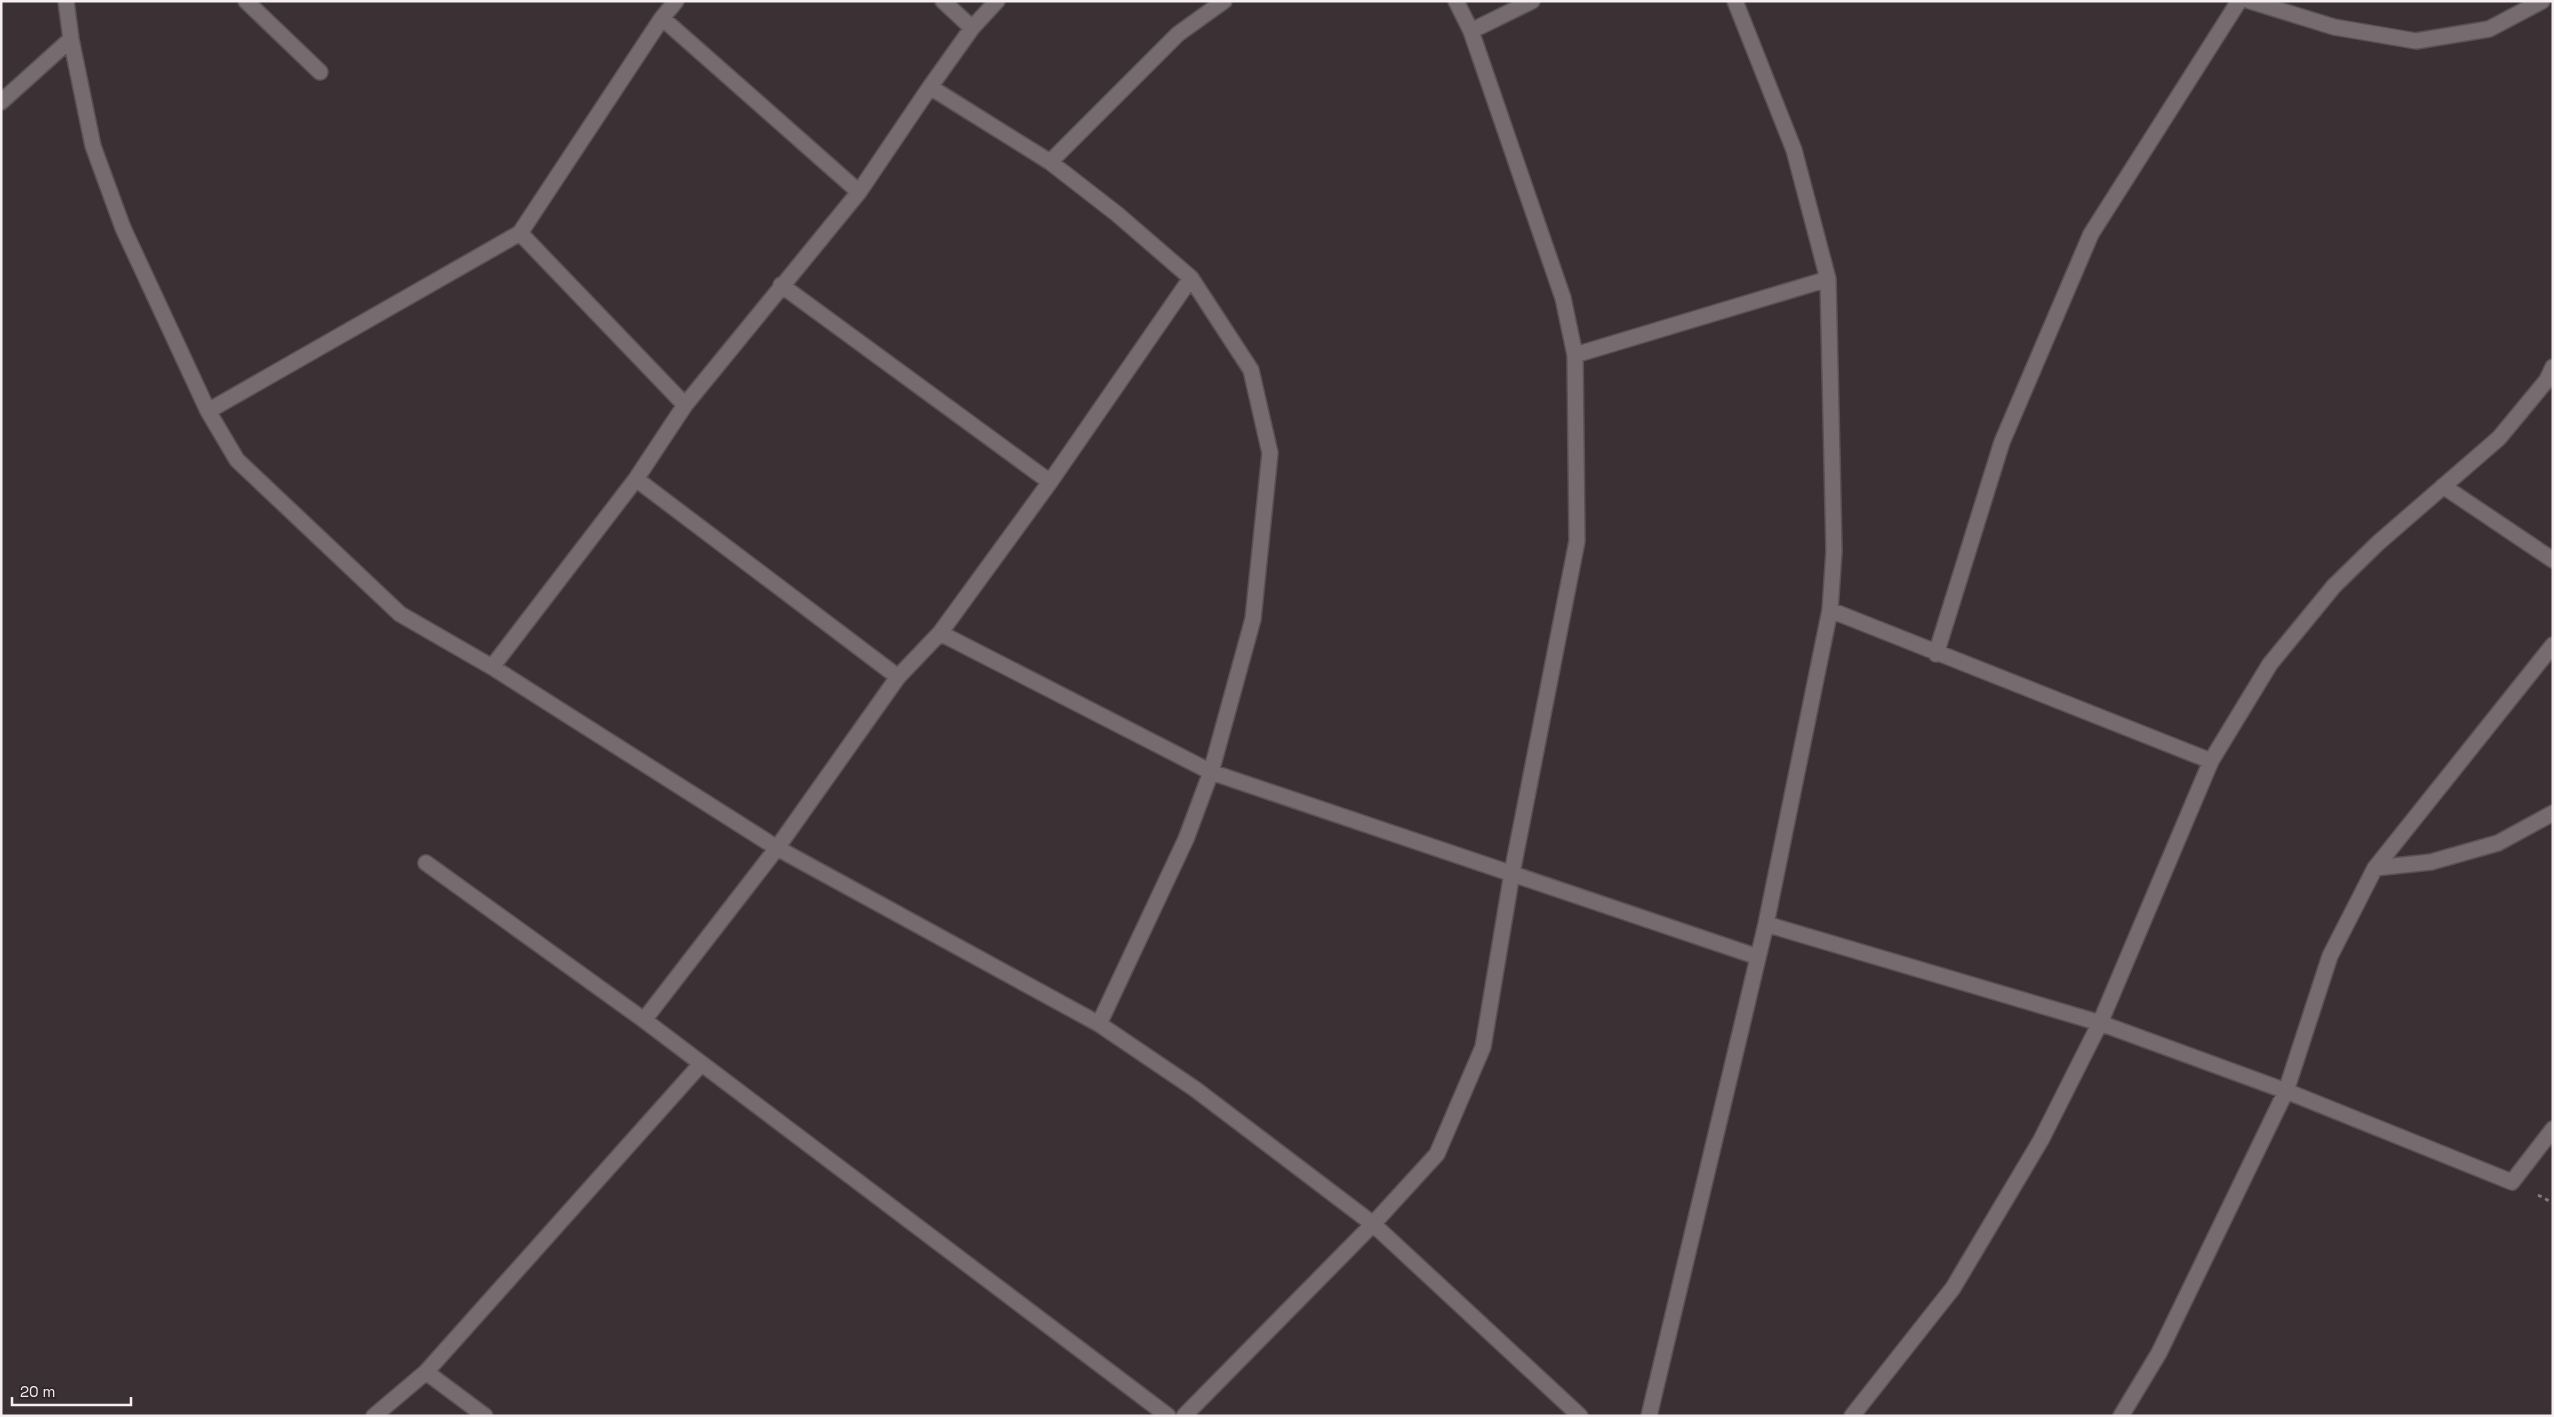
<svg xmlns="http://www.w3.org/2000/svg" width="2554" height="1417" viewBox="0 0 2554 1417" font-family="'Space Grotesk',sans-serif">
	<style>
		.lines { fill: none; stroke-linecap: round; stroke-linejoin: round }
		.minor-casing { stroke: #595153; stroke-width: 18 }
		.path { stroke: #81797c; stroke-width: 3; stroke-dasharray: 4 4; stroke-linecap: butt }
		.minor { stroke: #766b6e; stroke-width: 15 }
	</style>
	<rect width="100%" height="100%" fill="#3b3135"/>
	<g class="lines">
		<defs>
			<path id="minor" d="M66 1 71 39 93 146 123 228 208 411 237 460 400 614 492 667 777 848 1099 1024 1195 1089 1373 1224 1580 1416
				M246 1 320 72
				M943 1 972 28
				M2250 1 2334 27 2416 41 2489 29 2542 1
				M662 18 859 192
				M1471 31 1532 1
				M930 87 972 28 997 1
				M1 102 71 39
				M1050 162 1178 34 1224 1
				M520 233 685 405
				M781 285 1050 482
				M1575 355 1828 279
				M208 411 520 233 662 18 676 1
				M636 479 898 677
				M2443 486 2553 560
				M1830 610 2211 761
				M940 633 1211 772 1758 957
				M1936 654 2002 442 2091 234 2239 1
				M492 667 636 479 685 405 859 192 930 87 1050 162 1117 214 1191 278 1251 370 1270 453 1253 619 1211 772 1186 839 1099 1024
				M426 863 644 1020 1168 1416
				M2375 868 2431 862 2498 843 2553 813
				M1766 924 2100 1023 2286 1091 2512 1182 2553 1129
				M644 1020 777 848 898 677 940 633 1050 482 1191 278
				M426 1372 485 1416
				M374 1416 426 1372 701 1064
				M1184 1416 1373 1224 1437 1154 1483 1047 1512 873 1577 541 1575 355 1563 298 1471 31 1456 1
				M1649 1416 1766 924 1830 610 1834 551 1828 279 1794 150 1735 1
				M1852 1416 1953 1288 2041 1140 2100 1023 2211 761 2270 664 2334 586 2378 543 2499 438 2547 380 2553 367
				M2121 1416 2159 1353 2286 1091 2330 956 2375 868 2553 645"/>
		</defs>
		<use href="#minor" class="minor-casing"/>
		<path class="path" d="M2538 1195 2553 1203"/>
		<use href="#minor" class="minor"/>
	</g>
	<rect width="2554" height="1417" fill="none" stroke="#f5eff1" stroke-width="5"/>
	<path d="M12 1397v8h119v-8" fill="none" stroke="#f5eff1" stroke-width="2.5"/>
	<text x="20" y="1397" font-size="15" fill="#f5eff1" stroke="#31282b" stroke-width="4" paint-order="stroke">20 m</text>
</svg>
